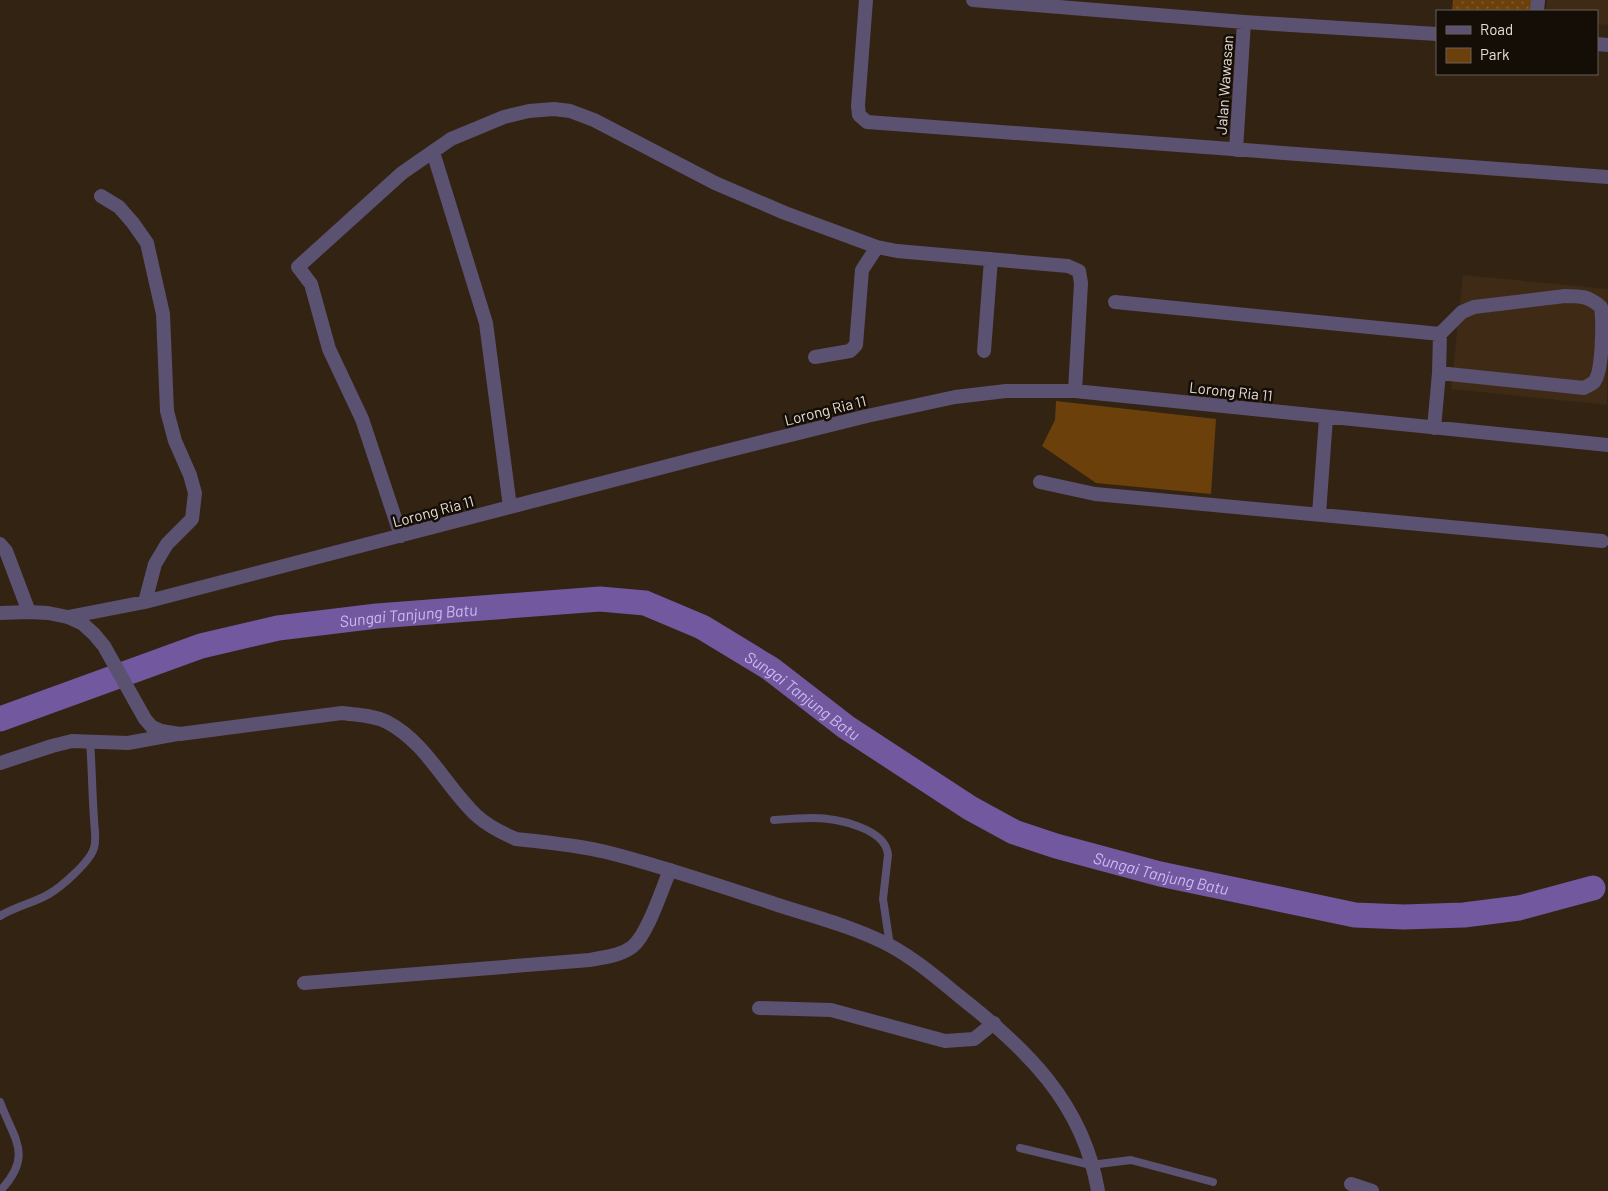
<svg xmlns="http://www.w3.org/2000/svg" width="1608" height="1191" viewBox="0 0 1608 1191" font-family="Barlow,sans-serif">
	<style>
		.built { fill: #3e2a15 }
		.green { fill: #6c400a }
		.park { fill: url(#park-dots) }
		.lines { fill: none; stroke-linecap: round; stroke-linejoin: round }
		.river { stroke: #72589f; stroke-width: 25 }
		.service { stroke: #5b5170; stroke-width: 8 }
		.minor { stroke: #5b5170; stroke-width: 14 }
		.tertiary { stroke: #5b5170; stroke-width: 14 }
		.labels { text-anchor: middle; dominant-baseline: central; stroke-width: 5; stroke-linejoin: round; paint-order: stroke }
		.street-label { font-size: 15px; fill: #e8ddd4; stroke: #150e07 }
		.water-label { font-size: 16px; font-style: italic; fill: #cdb9f5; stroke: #150e07 }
	</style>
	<defs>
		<pattern id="park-dots" width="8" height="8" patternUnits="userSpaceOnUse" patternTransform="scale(1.25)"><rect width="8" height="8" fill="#6c400a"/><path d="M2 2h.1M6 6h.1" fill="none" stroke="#815b2d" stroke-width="1.8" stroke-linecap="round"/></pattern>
	</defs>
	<rect width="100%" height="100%" fill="#322313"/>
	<path class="built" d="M1547 0H1608V25L1597 24V11H1546Z
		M1463 275 1608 289 1607 405 1451 389Z"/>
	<path class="green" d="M1056 401 1216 419 1211 494 1096 483 1042 446 1055 420Z"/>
	<path class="park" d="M1453 0H1531V11H1452Z"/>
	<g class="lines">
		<path class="river" id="s1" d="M0 719 201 646 278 628 377 616 600 599 645 603 702 627 771 669 846 727 970 808 1014 832 1056 846 1160 874 1355 915 1404 917 1464 915 1519 908 1593 888"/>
		<path class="service" d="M774 820C787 819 800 818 813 818 836 818 886 828 888 855L883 899 890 946
			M0 916C16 906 34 903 49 894 61 887 90 862 94 848 97 838 94 828 94 818 92 792 92 767 90 741
			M0 1102C14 1140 34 1155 0 1191
			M1020 1148 1091 1165 1131 1160 1213 1182"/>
		<path class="minor" d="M866 0 858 106 859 115 867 122 1608 177
			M973 0 1244 22 1437 34
			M1537 11 1538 0
			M1597 44 1608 45
			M1236 150 1244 22
			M433 152 486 323 510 507
			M101 196 119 207 133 223 147 243 163 314 167 411 175 441 190 475 195 493 192 519 167 544 155 564 145 602
			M1115 302 1440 334
			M984 351 991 259
			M815 357 850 351 856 345 862 270 877 247
			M1434 428 1439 373 1440 334 1462 312 1474 307 1565 296C1581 296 1588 296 1601 307 1603 320 1603 372 1594 382 1592 384 1587 386 1584 388L1439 373
			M1040 482 1095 494 1602 541
			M1319 514 1326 418
			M401 536 362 419 329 349 311 284 298 267 402 173 451 139 504 117 529 111 554 109 570 111 594 120 715 183 785 213 877 247 897 251 1068 266 1079 271 1081 283 1075 391
			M0 544 6 551 29 612
			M68 617 145 602 710 455 867 416 955 397 1006 391H1075L1608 445
			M0 763 52 746 72 741 128 743 177 734
			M304 983 590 960C604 957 620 956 632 947 647 936 662 889 670 870
			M759 1008 831 1010 945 1041 974 1039 994 1023
			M1351 1184 1372 1191"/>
		<path class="tertiary" d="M0 613 29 612 48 613 68 617 83 624 94 634 104 646 145 719 152 727 161 731 180 734 342 713C356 715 374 715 387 722 427 743 445 786 477 816 488 826 502 833 516 839 546 842 577 845 606 852 662 866 717 885 772 903 811 916 852 926 889 945 915 959 937 978 959 996 1026 1049 1083 1102 1098 1191"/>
	</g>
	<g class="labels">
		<g class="street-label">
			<text transform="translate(1224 85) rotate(-86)">Jalan Wawasan</text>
			<text transform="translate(1231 391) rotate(6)">Lorong Ria 11</text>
			<text transform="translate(825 410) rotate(-14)">Lorong Ria 11</text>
			<text transform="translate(433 511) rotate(-15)">Lorong Ria 11</text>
		</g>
		<g class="water-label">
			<text stroke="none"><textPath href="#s1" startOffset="424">Sungai Tanjung Batu</textPath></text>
			<text stroke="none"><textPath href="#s1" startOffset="845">Sungai Tanjung Batu</textPath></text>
			<text stroke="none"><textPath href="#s1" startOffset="1250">Sungai Tanjung Batu</textPath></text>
		</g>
	</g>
	<rect x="1436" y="10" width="162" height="65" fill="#150e07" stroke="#696159"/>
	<rect x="1446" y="26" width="25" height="8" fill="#5b5170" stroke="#696159"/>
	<text x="1480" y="35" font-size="15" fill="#e8ddd4">Road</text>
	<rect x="1446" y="48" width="25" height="15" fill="#6c400a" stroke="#696159"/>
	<text x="1480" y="60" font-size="15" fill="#e8ddd4">Park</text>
</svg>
